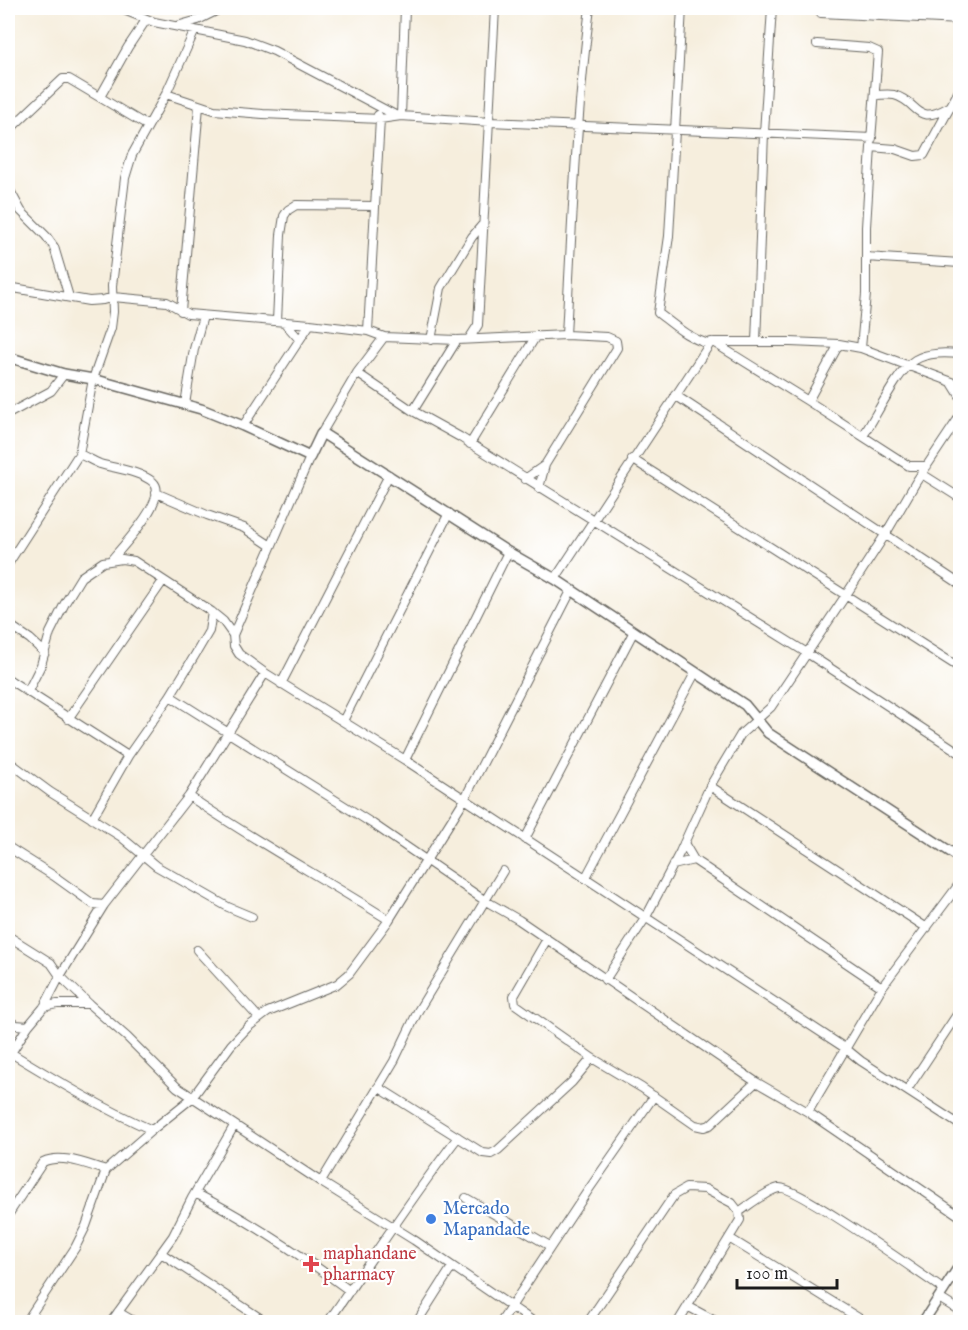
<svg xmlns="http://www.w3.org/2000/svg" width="968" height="1330" viewBox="0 0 968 1330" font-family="'IM FELL English',serif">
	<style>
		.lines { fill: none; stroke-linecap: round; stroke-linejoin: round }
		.minor-casing { stroke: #686660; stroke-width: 10 }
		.tertiary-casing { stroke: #686660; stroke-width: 12 }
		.minor { stroke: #fff; stroke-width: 8 }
		.tertiary { stroke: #fff; stroke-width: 9 }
		.shop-dot { fill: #3f7fe0; stroke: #fff; stroke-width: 2 }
		.health-dot { fill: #e0444e; stroke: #fff; stroke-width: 2 }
		.labels { text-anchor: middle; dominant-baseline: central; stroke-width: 4.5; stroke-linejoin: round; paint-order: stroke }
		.shop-label { font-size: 18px; fill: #366cbe; stroke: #fff; text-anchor: start }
		.health-label { font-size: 18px; fill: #be3a42; stroke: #fff; text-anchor: start }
	</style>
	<rect width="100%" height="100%" fill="#fff"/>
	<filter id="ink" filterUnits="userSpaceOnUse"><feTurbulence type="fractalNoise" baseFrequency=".0167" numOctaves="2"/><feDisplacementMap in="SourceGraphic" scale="12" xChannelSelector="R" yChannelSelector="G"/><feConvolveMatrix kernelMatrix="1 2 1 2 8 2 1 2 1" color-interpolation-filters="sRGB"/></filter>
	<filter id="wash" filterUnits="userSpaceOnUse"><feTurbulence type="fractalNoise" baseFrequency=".008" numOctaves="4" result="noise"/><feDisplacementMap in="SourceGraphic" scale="24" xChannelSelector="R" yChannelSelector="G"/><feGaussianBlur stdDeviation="1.35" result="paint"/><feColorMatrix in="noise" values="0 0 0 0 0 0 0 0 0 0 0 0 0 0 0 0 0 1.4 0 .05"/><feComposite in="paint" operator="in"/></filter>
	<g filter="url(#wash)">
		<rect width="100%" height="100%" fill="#f6eedd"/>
	</g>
	<g filter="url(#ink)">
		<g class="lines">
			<defs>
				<path id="minor" d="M119 8 154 22 245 40 274 51 397 116
					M682 8 669 236 658 313C677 327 685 336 708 344
					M821 13 960 20
					M177 26 198 20 222 8
					M817 44 869 48 878 52 871 140
					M166 94 214 110 263 114 380 119 401 116 490 122 872 138
					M875 95C881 95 888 94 894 95 920 102 914 127 949 107
					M100 97 128 47 146 20
					M401 116 405 8
					M8 131 63 79H69L148 126
					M8 187 21 211 46 236 54 247 69 297
					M866 257 960 263
					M8 287 89 301 103 300 113 297 167 302 188 314 310 324 368 331 384 337 457 340 566 335 607 337 616 341 617 348 545 465 539 488
					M181 311 199 106
					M277 321 281 235 284 216 288 210 296 205 375 206
					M284 322 299 339
					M368 331 380 119 378 115
					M566 335C572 226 576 116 590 8
					M469 339 478 325 495 8
					M431 340 441 288 472 237 483 224
					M713 342 808 401 909 466H927
					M756 342 764 133 772 8
					M861 348 866 294V227L871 147 895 149 915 156 924 155 960 89
					M357 373 413 411 460 437 807 653 960 753
					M952 383 960 396
					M675 395 960 584
					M808 401 839 344
					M185 404 194 349 203 316
					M413 411 457 340
					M8 414 51 391 64 374
					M243 426 310 324
					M321 434 357 373 384 337
					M863 436C875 418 898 370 915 360 928 352 946 353 960 354
					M470 444 536 336
					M79 454C86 457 93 461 100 464 117 469 139 471 153 482 170 497 122 547 112 559
					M310 457 233 635 234 646 239 654 265 673 405 760 845 1048 861 1061 960 1125
					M632 459 960 668
					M922 474 960 498
					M525 479 545 465
					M156 493 207 515 244 528 271 546
					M8 564 79 454 93 379 111 328 113 312 112 286 125 178 132 155 166 94 195 30
					M555 579 711 342H790L839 344 861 348 960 385
					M8 624 30 639 45 653
					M8 679 128 756
					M281 684 389 475
					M28 691 41 665 50 633 65 603 81 577 103 562 122 559 134 561 212 612 223 621 233 635
					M170 696 373 824 484 900 519 920 756 1082 808 1112 960 1216
					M68 719 163 581
					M343 721 449 513
					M405 760 508 552
					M8 761 50 792 120 836 156 866 228 907 252 917
					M710 786 927 928
					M189 796C254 841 323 878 389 920
					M92 819 128 756 170 696 195 655 209 631 212 612
					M525 839 634 631
					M684 843 694 860 882 987
					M8 847 54 876 93 904 104 905
					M673 865 694 860
					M585 879 695 673
					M8 936 51 963 60 976 89 1004 127 1037 177 1087 321 1182 414 1240 534 1322
					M547 939 514 996 515 1004 592 1058 642 1088 695 1125 704 1127 710 1125 756 1082
					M197 950 259 1018
					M605 980 646 917 680 852 710 786 741 734 771 707 846 595 885 535 916 482 960 416
					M44 1007 57 1004H89
					M8 1020 16 1025 28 1026
					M11 1053C57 1081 102 1108 152 1130
					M8 1058 28 1026 44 1007 60 976 104 905 189 796 265 673
					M378 1087 483 1153 491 1154 498 1150 572 1082 592 1058
					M907 1090 960 1010
					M808 1112 882 987 960 883
					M321 1182 394 1061 418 1011 503 871
					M195 1193C250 1221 300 1254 350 1291
					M466 1198 550 1246
					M739 1212C749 1205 768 1190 779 1188 796 1185 922 1275 944 1290
					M8 1215 43 1162C62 1153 88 1165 106 1170L152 1130 192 1098 231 1045 248 1027 268 1012 337 984 349 974 389 920 464 800 571 591
					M729 1238 865 1322
					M161 1253 266 1322
					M939 1298 960 1311
					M689 1307 717 1322
					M118 1312 135 1322
					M26 1322 75 1248 86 1226 106 1170
					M111 1322 173 1236 192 1198 234 1126
					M328 1322C371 1260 412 1197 458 1137
					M417 1322 452 1267
					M501 1322 587 1192 654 1096
					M588 1322 674 1195 686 1188 705 1189 732 1203 739 1212 740 1220 678 1322"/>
				<path id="tertiary" d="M8 357 64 374 93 379 201 409 243 426 310 457 321 434 325 435 508 552 555 579 745 705 768 733 960 858
					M923 1322 960 1265"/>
			</defs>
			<use href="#minor" class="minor-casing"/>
			<use href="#tertiary" class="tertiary-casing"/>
			<use href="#minor" class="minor"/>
			<use href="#tertiary" class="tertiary"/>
		</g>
	</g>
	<circle class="shop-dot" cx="431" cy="1219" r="6"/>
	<path class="health-dot" d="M308 1255h6v6h6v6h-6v6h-6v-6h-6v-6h6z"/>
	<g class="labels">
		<g class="shop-label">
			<text x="443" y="1209">Mercado<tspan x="443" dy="21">Mapandade</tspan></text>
		</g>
		<g class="health-label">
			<text x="323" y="1254">maphandane<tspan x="323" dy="21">pharmacy</tspan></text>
		</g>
	</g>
	<rect width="968" height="1330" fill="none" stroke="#fff" stroke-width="30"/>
	<path d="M737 1279v9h100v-9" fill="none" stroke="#1c1c1c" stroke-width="3"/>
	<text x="746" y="1279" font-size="18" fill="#1c1c1c" stroke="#ffffff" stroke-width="4.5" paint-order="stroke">100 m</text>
</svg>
